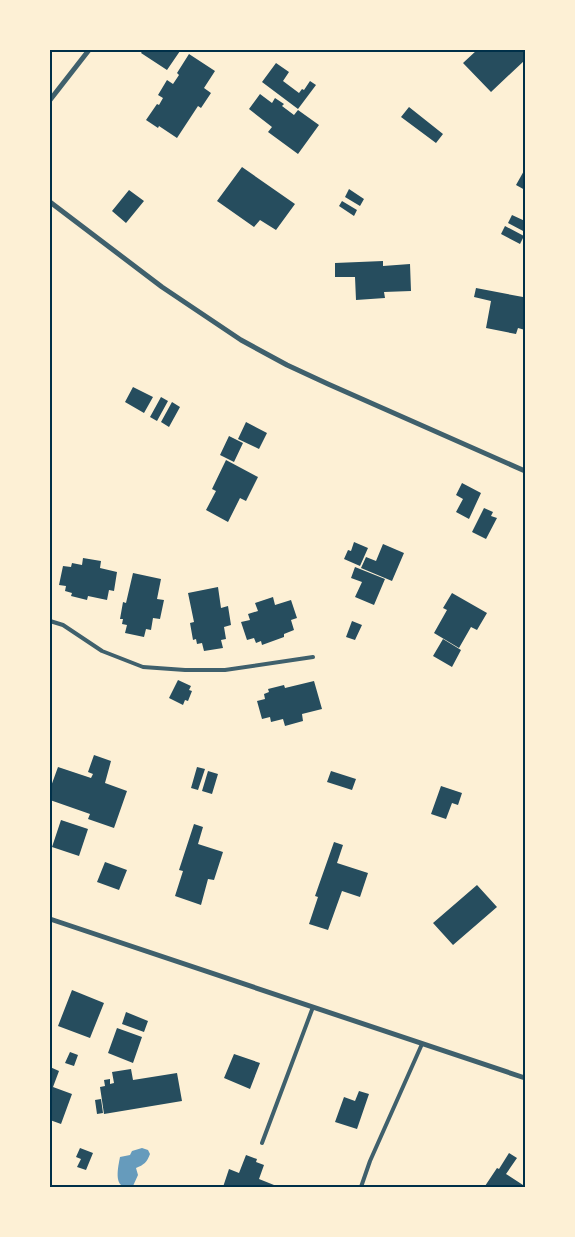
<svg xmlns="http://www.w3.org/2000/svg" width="575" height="1237" viewBox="0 0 575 1237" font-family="'Open Sans',sans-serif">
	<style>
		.water { fill: #669bbc }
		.building { fill: #264d5e }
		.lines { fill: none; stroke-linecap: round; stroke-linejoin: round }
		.service { stroke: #3f606c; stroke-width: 4 }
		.minor { stroke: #3f606c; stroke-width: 5 }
		.neatline { fill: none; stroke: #003049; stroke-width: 2 }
	</style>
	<rect width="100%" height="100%" fill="#fdf0d5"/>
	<path class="water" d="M142 1148 148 1150 150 1154C147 1162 144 1165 136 1168L138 1175 133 1186C112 1192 118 1168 120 1157L130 1155 132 1151Z"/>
	<path class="building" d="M143 50H179L180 51 167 70 141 53Z
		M477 50H525V60L491 92 463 63Z
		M189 54 215 71 204 88 211 93 201 108 198 106 177 138 159 126 158 128 146 120 157 104 159 105 163 98 158 95 167 80 173 84 179 75 177 73Z
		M276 63 289 72 283 81 299 93 302 89 304 90 310 81 316 85 298 109 262 82Z
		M260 94 272 103 275 98 284 104 282 106 294 115 298 110 319 125 298 154 268 132 272 127 249 109Z
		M409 107 443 134 436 143 401 117Z
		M242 167 295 204 276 230 260 220 254 227 217 201Z
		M525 169V190L516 185Z
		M349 189 364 199 360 206 345 197Z
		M129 190 144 201 126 223 112 211Z
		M342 201 357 210 354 216 339 206Z
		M512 215 525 221V232L508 223Z
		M505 226 524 236 520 244 501 234Z
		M383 261V266L410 264 411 291 384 292 385 298 356 300 355 277H335V263Z
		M476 288 523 297V302H525V330L518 328 516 334 486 328 491 301 474 297Z
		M133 387 153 397 144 413 125 402Z
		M161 397 168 401 157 421 150 417Z
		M172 402 180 407 169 427 161 422Z
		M246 422 267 433 259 449 238 439Z
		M229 436 243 443 234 462 220 455Z
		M226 460 258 477 246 501 240 498 228 522 206 510 216 491 212 489Z
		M462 483 481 493 469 519 456 512 463 499 456 495Z
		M484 508 493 512 491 516 497 518 486 539 472 532Z
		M354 542 368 548 360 566 344 559 348 550 351 551Z
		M383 544 404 553 392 581 361 568 366 557 376 561Z
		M83 558 101 561 100 568 117 572 114 591 109 590 107 600 88 596 87 600 71 596 72 593 65 591 66 586 59 585 63 566 71 567 72 563 82 565Z
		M355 567 385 579 374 605 355 597 362 582 351 578Z
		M133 573 161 579 157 599 164 600 160 619 153 618 151 630 146 629 144 637 125 633 127 625 122 624 123 619H120L123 602 126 603Z
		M218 587 221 608 228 606 231 625 224 627 226 639 221 640 223 648 204 651 202 643 197 644 196 639 193 640 190 623 194 622 188 593Z
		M452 593 487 613 477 630 471 627 459 648 434 633 447 610 443 608Z
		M273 597 275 605 291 600 297 618 291 620 294 630 284 634V637L262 645 261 641 256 643 254 638 247 640 241 622 250 620 248 614 258 611 255 603Z
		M352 621 362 625 355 640 346 637Z
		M443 639 461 650 452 667 433 656Z
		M178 680 191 686 189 690 192 691 188 701 185 700 183 705 169 698Z
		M314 681 322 709 302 714 303 721 285 726 283 719 271 722 270 717 262 719 257 701 265 699 264 694 269 692 268 689 284 685 285 688Z
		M94 755 111 761 105 783 127 791 114 828 88 819 90 814 50 800V789L58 767 91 778 93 774 88 772Z
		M197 767 205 769 198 790 191 788Z
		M208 771 218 774 212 794 202 791Z
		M331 771 356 779 352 790 327 782Z
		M441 786 462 793 458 805 452 803 446 819 431 814Z
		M61 820 88 829 79 856 52 847Z
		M194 824 203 827 198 844 223 852 214 880 208 879 201 905 175 896 183 871 179 870Z
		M334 842 343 845 337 863 368 873 360 897 342 891 328 930 309 924 318 897 315 896Z
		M105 862 127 870 119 890 97 882Z
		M477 885 497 907 453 945 433 923Z
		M72 990 104 1003 90 1038 58 1026Z
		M126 1012 148 1021 144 1032 122 1024Z
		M117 1028 142 1037 133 1063 108 1053Z
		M70 1052 78 1055 74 1066 65 1063Z
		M234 1054 260 1063 250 1089 224 1078Z
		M50 1067 59 1071 53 1087 72 1094 61 1124 50 1120Z
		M131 1069 133 1080 177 1073 182 1101 104 1114 100 1087 105 1086 104 1080 110 1079V1084L114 1083 112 1072Z
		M359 1091 369 1094 357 1129 335 1122 344 1097 355 1101Z
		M101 1099 103 1113 97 1114 95 1100Z
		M80 1148 93 1153 86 1170 77 1167 81 1159 76 1157Z
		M509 1153 517 1158 506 1174 523 1185 525 1181V1187L485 1186 497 1168 499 1169Z
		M246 1155 257 1159 256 1162 264 1165 259 1179 279 1187H223L229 1169 239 1173Z"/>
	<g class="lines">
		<path class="service" d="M50 621 63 625 102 651 143 667 185 670H225L313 657
			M262 1143 313 1007
			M361 1187 370 1161 422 1044"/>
		<path class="minor" d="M50 100 89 50
			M50 202 162 287 241 340 287 365 328 384 525 471
			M50 919 525 1078"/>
	</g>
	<rect width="575" height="1237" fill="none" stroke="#fdf0d5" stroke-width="102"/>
	<rect x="51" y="51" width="473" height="1135" class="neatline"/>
</svg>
